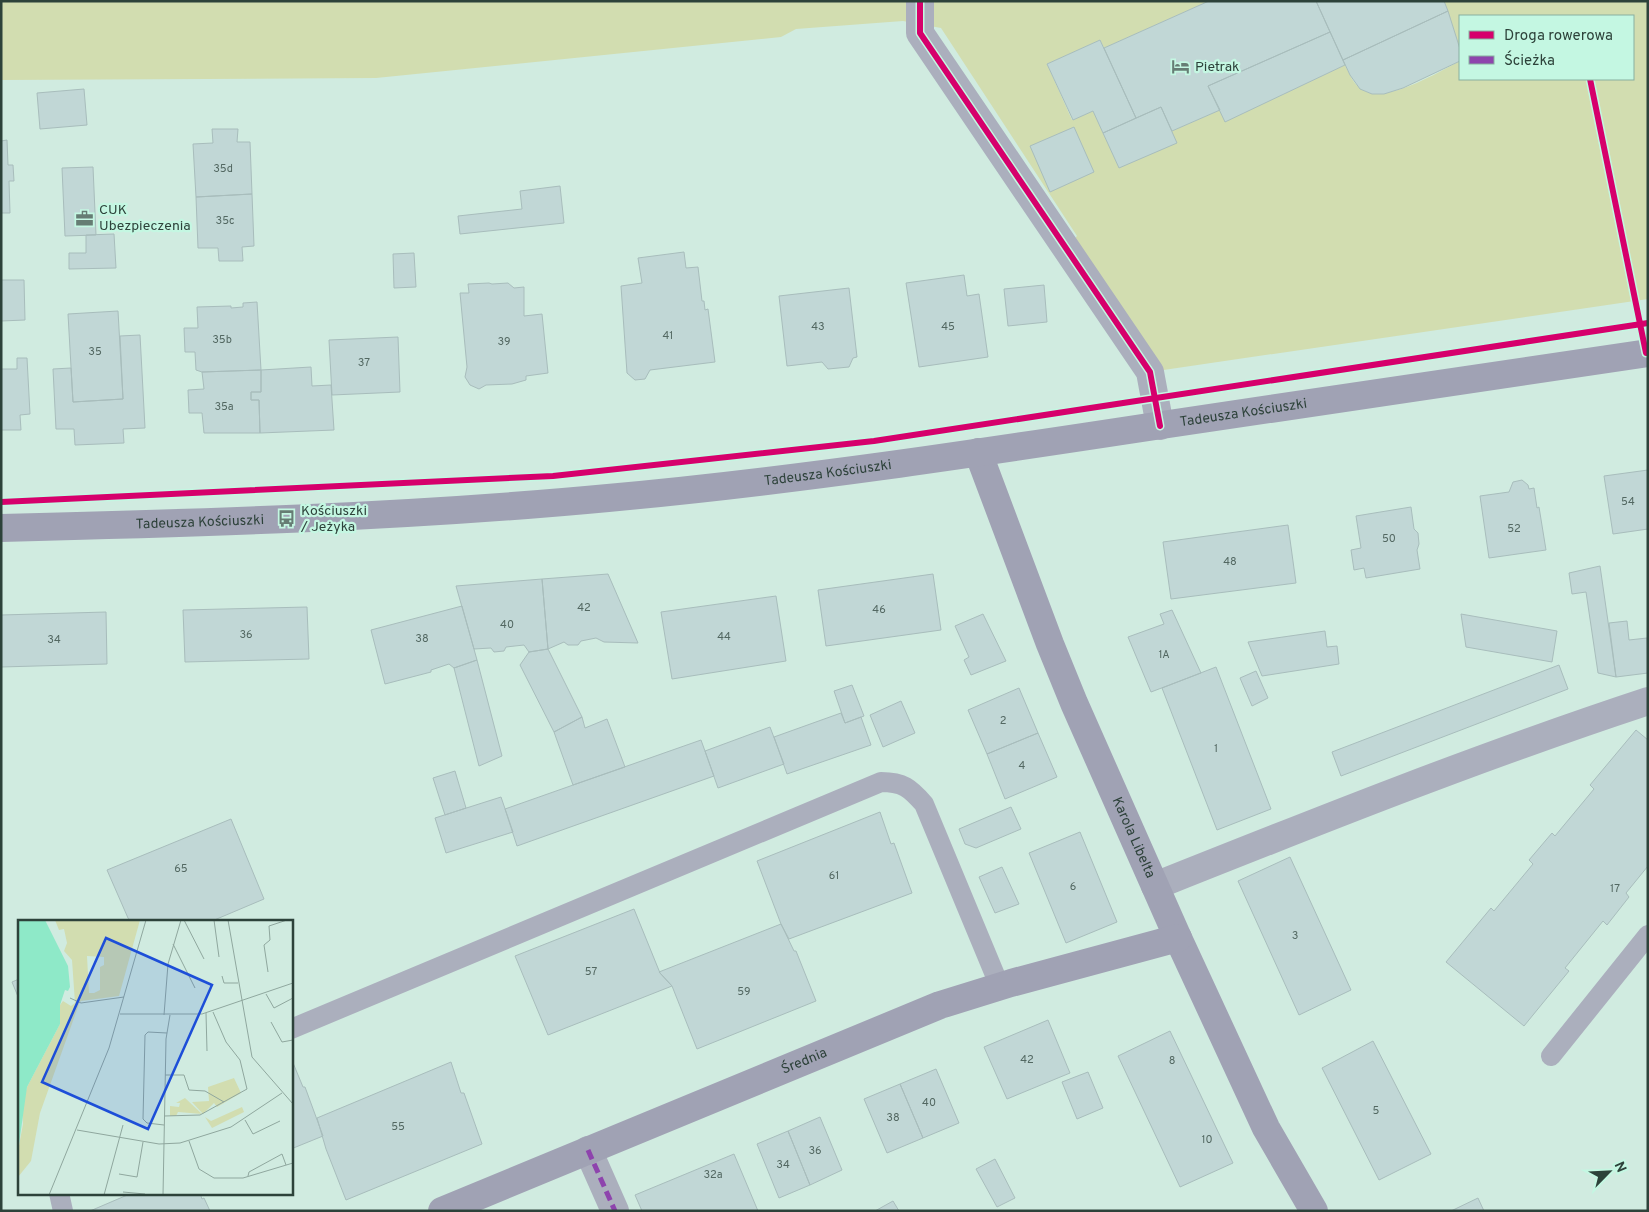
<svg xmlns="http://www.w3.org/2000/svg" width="1649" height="1212" viewBox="0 0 1649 1212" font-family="Overpass,sans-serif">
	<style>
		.green { fill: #d2ddb0 }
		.building { fill: #c1d7d6; stroke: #a8bdbc }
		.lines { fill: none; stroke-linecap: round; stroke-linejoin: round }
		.lane { stroke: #abafbd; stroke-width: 20 }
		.street { stroke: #abafbd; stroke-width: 28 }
		.secondary { stroke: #a0a2b4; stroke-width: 28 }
		.quiet { stroke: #8e44ad; stroke-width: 5; stroke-dasharray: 10 5; stroke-linecap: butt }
		.cycleway-casing { stroke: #c4f7e2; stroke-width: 9 }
		.cycleway { stroke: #d6006c; stroke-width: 6 }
		.labels { text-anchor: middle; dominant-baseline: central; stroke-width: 4.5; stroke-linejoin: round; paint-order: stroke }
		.number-label { font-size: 11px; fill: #536862 }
		.poi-label { font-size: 14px; fill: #2d423a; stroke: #c4f7e2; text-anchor: start }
		.street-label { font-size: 14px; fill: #2d423a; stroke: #c4f7e2 }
		.inset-road { fill: none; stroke: #8fa79e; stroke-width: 1 }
		.view { fill: #1d4ed8; fill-opacity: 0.15; stroke: #1d4ed8; stroke-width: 2.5 }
		.inset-edge { fill: none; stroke: #2d423a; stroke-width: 2.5 }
	</style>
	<rect width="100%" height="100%" fill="#d0ebe0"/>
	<path class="green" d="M1 1H1209L1104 48 1100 40 1047 64 1072 120 1093 111 1119 167 1172 131 1220 110 1225 121 1345 65C1349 73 1353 83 1360 88 1382 107 1438 72 1460 61V79H1633V16H1460V49L1444 1H1648V299L1150 372 1066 248 1077 236 941 28 903 21 796 29 781 37 376 78 1 80Z"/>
	<path class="building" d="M1209 1H1316L1330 32 1208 86 1220 110 1172 131 1161 107 1136 118 1104 48Z
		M1316 1H1444L1448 11 1343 60Z
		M1448 11 1460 49V61L1403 88 1384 94H1372L1360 89 1350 75 1343 60Z
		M1330 32 1345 65 1225 122 1208 86Z
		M1100 40 1136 118 1103 133 1093 111 1073 120 1047 64Z
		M84 89 87 125 40 129 37 93Z
		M1161 107 1177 143 1119 168 1103 133Z
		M1074 127 1094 172 1050 192 1030 146Z
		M212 129H238L237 142H250L252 194 196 197 193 144 213 143Z
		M7 140 8 165H13L14 181H9L10 213H1V141Z
		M93 167 96 235 65 236 62 168Z
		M560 186 564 223 460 234 458 216 522 209 520 191Z
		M252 194 254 246 242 247 243 261H219L218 248H198L196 197Z
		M114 234 116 268 69 269V253H86V235Z
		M684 252 686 268 698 267 702 301H704L705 310 708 309 715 362 650 370 645 379 635 380 627 373 621 286 642 283 638 258Z
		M414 253 416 287 394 288 393 254Z
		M964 275 967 296 979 294 988 357 919 367 906 283Z
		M1 280H24L25 320 1 321Z
		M489 283 492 284 508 283 514 288 524 287V316L542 314 548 373 526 376V380L512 384 486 385 479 389 470 385 465 377 467 367 460 293H469L468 284Z
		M1044 285 1047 322 1008 326 1004 289Z
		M849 288 857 357 853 358 849 367 828 369 822 362 787 366 779 296Z
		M257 302 261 370 202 372 196 370 195 352H185L184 328H198L197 307 231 306V308L243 307V303Z
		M118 311 123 399 73 402 68 314Z
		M140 335 145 428 123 429 124 443 75 445 74 429H56L53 369 71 368 73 402 123 399 120 336Z
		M398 337 400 392 332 395 329 340Z
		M17 358H27L30 414 20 415 21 430H1V369H17Z
		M311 367 312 386 331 385 334 430 260 433 259 400H251V392H261V370Z
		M261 370V392H251V400H259L260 433H204L202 413H189L188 390 204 389 202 372Z
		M1648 470V529L1613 534 1604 476Z
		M1522 480 1528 485 1529 489 1534 488 1537 508 1539 507 1546 550 1489 558 1480 496 1509 492 1513 482Z
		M1411 507 1414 529 1418 533 1419 544 1417 550 1420 569 1366 578 1364 568 1354 570 1351 550 1361 548 1356 516Z
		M1288 525 1296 583 1171 599 1163 542Z
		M1600 566 1616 677 1598 673 1586 592 1572 594 1569 573Z
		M608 574 638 643 604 642 596 638 581 641 578 645H568L564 642 548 649 542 579Z
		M933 574 941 630 826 646 818 590Z
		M542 579 548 649 529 652 524 645 506 647 504 651 494 652 491 648 474 649 456 586Z
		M776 596 786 661 672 679 661 612Z
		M462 606 477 660 454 668 449 664 431 670V672L385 684 371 630Z
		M307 607 309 659 185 662 183 610Z
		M1172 610 1201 673 1151 692 1128 637 1164 624 1160 614Z
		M106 612 107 664 1 667V615Z
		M983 614 1006 661 971 675 964 660 969 657 955 626Z
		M1461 614 1557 631 1552 662 1466 647Z
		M1627 621 1629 640 1647 638 1648 673 1616 677 1609 623Z
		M1325 631 1327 647 1337 646 1339 664 1262 676 1248 642Z
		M548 649 582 717 554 732 520 665 529 652Z
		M477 660 502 756 479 766 454 668Z
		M1559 665 1568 689 1341 776 1332 752Z
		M1216 667 1271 809 1217 830 1162 688Z
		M1256 671 1268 698 1252 706 1240 678Z
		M852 685 864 716 845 723 834 691Z
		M1019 688 1038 733 987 754 968 710Z
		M901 701 915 733 883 747 870 715Z
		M841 713 845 723 861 717 871 745 787 774 774 737Z
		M582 717 585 728 607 719 625 767 573 785 554 732Z
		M770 727 784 764 718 788 705 751Z
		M1636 730 1648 740V866L1626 893 1629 897 1607 925 1603 921 1565 968 1569 971 1524 1026 1446 962 1491 908 1494 911 1533 864 1529 860 1552 833 1555 836 1594 789 1590 785Z
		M1038 733 1057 777 1005 799 987 754Z
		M701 740 714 776 517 846 505 809Z
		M455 771 466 808 445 815 433 778Z
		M501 797 513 832 446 853 435 818Z
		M1011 807 1021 829 976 848 965 844 959 829Z
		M880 812 891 844 894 843 912 893 789 939 781 924 757 861Z
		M231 819 264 899 212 921H130L128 918 107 870Z
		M1080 832 1117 922 1066 943 1029 853Z
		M1290 857 1351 990 1299 1015 1238 881Z
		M1002 867 1019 904 995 913 979 877Z
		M634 909 660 973 672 986 548 1035 515 956Z
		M781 924 794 951H796L816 1001 697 1049 672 986 659 972Z
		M19 979V999L12 982Z
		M1048 1020 1070 1073 1007 1099 984 1047Z
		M1170 1031 1233 1163 1180 1187 1118 1056Z
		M1373 1041 1431 1154 1379 1180 1322 1068Z
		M291 1058 303 1087H305L323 1136 291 1149Z
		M451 1062 461 1093H464L482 1144 346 1200 326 1149 317 1118Z
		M936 1069 959 1123 923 1138 900 1084Z
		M1088 1072 1103 1108 1077 1119 1062 1082Z
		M900 1084 923 1138 887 1153 864 1099Z
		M820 1117 842 1170 810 1185 788 1131Z
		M788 1131 810 1185 779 1198 757 1144Z
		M734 1154 758 1211H642L635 1195Z
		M995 1159 1015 1198 997 1207 976 1169Z
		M132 1193H200L202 1199 204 1198 210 1211H90Z
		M1478 1198 1484 1211H1451Z
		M893 1201 899 1211H875Z"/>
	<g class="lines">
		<path class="lane" d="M291 1029 881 782C903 782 910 788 924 804L1000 987
			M1551 1056 1648 935
			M59 1193 63 1211"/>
		<path class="street" d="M920 1V33L1150 372 1160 426
			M1155 886C1318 821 1481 756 1648 701
			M588 1150 615 1211"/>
		<g class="secondary">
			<path id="s1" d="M978 452 1050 644 1074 703 1178 938 1266 1128 1314 1211"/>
			<path id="s2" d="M1 528C204 523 407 517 608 498 794 481 978 453 1162 425 1324 401 1486 377 1648 353"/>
			<path id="s3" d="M442 1211 940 1005 1011 983 1178 938"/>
		</g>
		<path class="quiet" d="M588 1150 615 1211"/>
		<defs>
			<path id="cycleway" d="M920 1V33L1150 372 1160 426
				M1590 79 1646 353
				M1 502 553 476 874 441 1648 323"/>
		</defs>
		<use href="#cycleway" class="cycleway-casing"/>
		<use href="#cycleway" class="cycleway"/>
	</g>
	<defs>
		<symbol id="hotel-bare" viewBox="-9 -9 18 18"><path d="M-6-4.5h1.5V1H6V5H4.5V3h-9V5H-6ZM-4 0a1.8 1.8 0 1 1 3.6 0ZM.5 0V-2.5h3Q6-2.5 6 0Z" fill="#667d74" stroke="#c4f7e2" stroke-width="2.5" paint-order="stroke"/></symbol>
		<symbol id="office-bare" viewBox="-9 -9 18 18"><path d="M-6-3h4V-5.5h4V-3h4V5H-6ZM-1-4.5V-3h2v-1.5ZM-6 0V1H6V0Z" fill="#667d74" stroke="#c4f7e2" stroke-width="2.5" paint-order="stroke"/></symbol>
		<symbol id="bus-bare" viewBox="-9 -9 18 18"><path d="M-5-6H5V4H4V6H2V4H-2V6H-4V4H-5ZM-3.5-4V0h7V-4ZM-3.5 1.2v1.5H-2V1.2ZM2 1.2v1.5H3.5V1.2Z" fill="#667d74" stroke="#c4f7e2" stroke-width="2.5" paint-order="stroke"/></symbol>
	</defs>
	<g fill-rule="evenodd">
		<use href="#hotel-bare" x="1168" y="54" width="25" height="25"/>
		<use href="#office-bare" x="72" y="206" width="25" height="25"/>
		<use href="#bus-bare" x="274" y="506" width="25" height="25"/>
	</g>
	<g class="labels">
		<g class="number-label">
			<text x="223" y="169">35d</text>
			<text x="225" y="221">35c</text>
			<text x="818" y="327">43</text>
			<text x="948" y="327">45</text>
			<text x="668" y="336">41</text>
			<text x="222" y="340">35b</text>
			<text x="504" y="342">39</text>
			<text x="95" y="352">35</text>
			<text x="364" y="363">37</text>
			<text x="224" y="407">35a</text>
			<text x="1628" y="502">54</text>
			<text x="1514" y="529">52</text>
			<text x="1389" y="539">50</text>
			<text x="1230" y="562">48</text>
			<text x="584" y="608">42</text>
			<text x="879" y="610">46</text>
			<text x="507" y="625">40</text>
			<text x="246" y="635">36</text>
			<text x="724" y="637">44</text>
			<text x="422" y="639">38</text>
			<text x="54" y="640">34</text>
			<text x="1164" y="655">1A</text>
			<text x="1003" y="721">2</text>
			<text x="1216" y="749">1</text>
			<text x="1022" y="766">4</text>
			<text x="181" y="869">65</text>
			<text x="834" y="876">61</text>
			<text x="1073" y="887">6</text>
			<text x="1615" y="889">17</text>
			<text x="1295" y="936">3</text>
			<text x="591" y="972">57</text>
			<text x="744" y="992">59</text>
			<text x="1027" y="1060">42</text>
			<text x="1172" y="1061">8</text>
			<text x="929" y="1103">40</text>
			<text x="1376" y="1111">5</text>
			<text x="893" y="1118">38</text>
			<text x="398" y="1127">55</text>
			<text x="1207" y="1140">10</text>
			<text x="815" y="1151">36</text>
			<text x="783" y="1165">34</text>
			<text x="713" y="1175">32a</text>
		</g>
		<g class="poi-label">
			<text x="1195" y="67">Pietrak</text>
			<text x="99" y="210">CUK<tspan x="99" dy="16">Ubezpieczenia</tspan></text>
			<text x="301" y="511">Kościuszki<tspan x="301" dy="16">/ Jeżyka</tspan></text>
		</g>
		<g class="street-label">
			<text stroke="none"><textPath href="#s2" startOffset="1249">Tadeusza Kościuszki</textPath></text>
			<text stroke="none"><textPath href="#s2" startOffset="829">Tadeusza Kościuszki</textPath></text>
			<text stroke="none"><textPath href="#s2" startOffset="199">Tadeusza Kościuszki</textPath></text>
			<text stroke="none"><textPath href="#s1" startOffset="416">Karola Libelta</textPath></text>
			<text stroke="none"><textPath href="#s3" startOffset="392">Średnia</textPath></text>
		</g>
	</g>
	<g transform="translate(18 920)">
		<rect width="275" height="275" fill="#d0ebe0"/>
		<path d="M37 0H122L101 76 63 81 61 84 22 193 13 241 0 257V231L5 204 4 185 9 167 42 104V85L45 81 53 86 57 83 54 40 46 31 49 23 46 9 41 10ZM69 36 86 37V45L82 47V70L76 73H71ZM216 158 223 173 199 187 196 183 185 194 174 182 191 181 190 167ZM167 178 184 194 160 192 158 196H152V186L161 187 162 183H158ZM224 187 226 192 194 208 187 197 193 201Z" fill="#d2ddb0" fill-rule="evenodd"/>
		<path d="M0 0H27L50 46 52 67 50 71 47 70 42 85V104L9 167 0 231Z" fill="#8ee9c8"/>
		<path class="inset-road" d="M166 0 186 39M196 0 201 37M210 0 234 137 275 184M155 24 177 68M250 52 246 25 252 20 251 6 269 0M204 56 206 63H220M248 74 256 88 275 78M52 78 63 83 106 77M188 93 189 131M102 94H184L275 63M146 95 150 44 163 0M253 102 264 122 275 120M147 155H166L171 170 187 171 206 182M146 196 182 195 229 169 222 140 208 122 195 92M227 200 235 214 262 201M146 205 129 203 125 199 127 115 130 112 149 113M59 210 141 224 162 223 213 207 264 173M171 221 181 249 196 258H225L275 243M101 254 119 257 125 222M230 256 231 252 264 234 268 245M105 272 127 274M31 275 91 128 128 0M86 275 105 205M145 275 148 119 152 95"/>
		<path class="view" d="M88 18 194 65 130 209 24 162Z"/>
		<rect width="275" height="275" class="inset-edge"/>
	</g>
	<rect width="1649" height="1212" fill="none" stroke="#2d423a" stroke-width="5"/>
	<rect x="1459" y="15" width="175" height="65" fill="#c4f7e2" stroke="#88af9f"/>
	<rect x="1469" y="31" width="25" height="8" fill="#d6006c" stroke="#88af9f"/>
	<text x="1504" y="40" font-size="15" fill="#2d423a">Droga rowerowa</text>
	<rect x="1469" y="56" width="25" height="8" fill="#8e44ad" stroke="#88af9f"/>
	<text x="1504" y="65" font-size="15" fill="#2d423a">Ścieżka</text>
	<g transform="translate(1609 1172) rotate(66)" stroke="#c4f7e2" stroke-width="4" paint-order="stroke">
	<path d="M0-4L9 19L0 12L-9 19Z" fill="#2d423a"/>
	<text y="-8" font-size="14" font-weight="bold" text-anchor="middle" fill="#2d423a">N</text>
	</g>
</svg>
